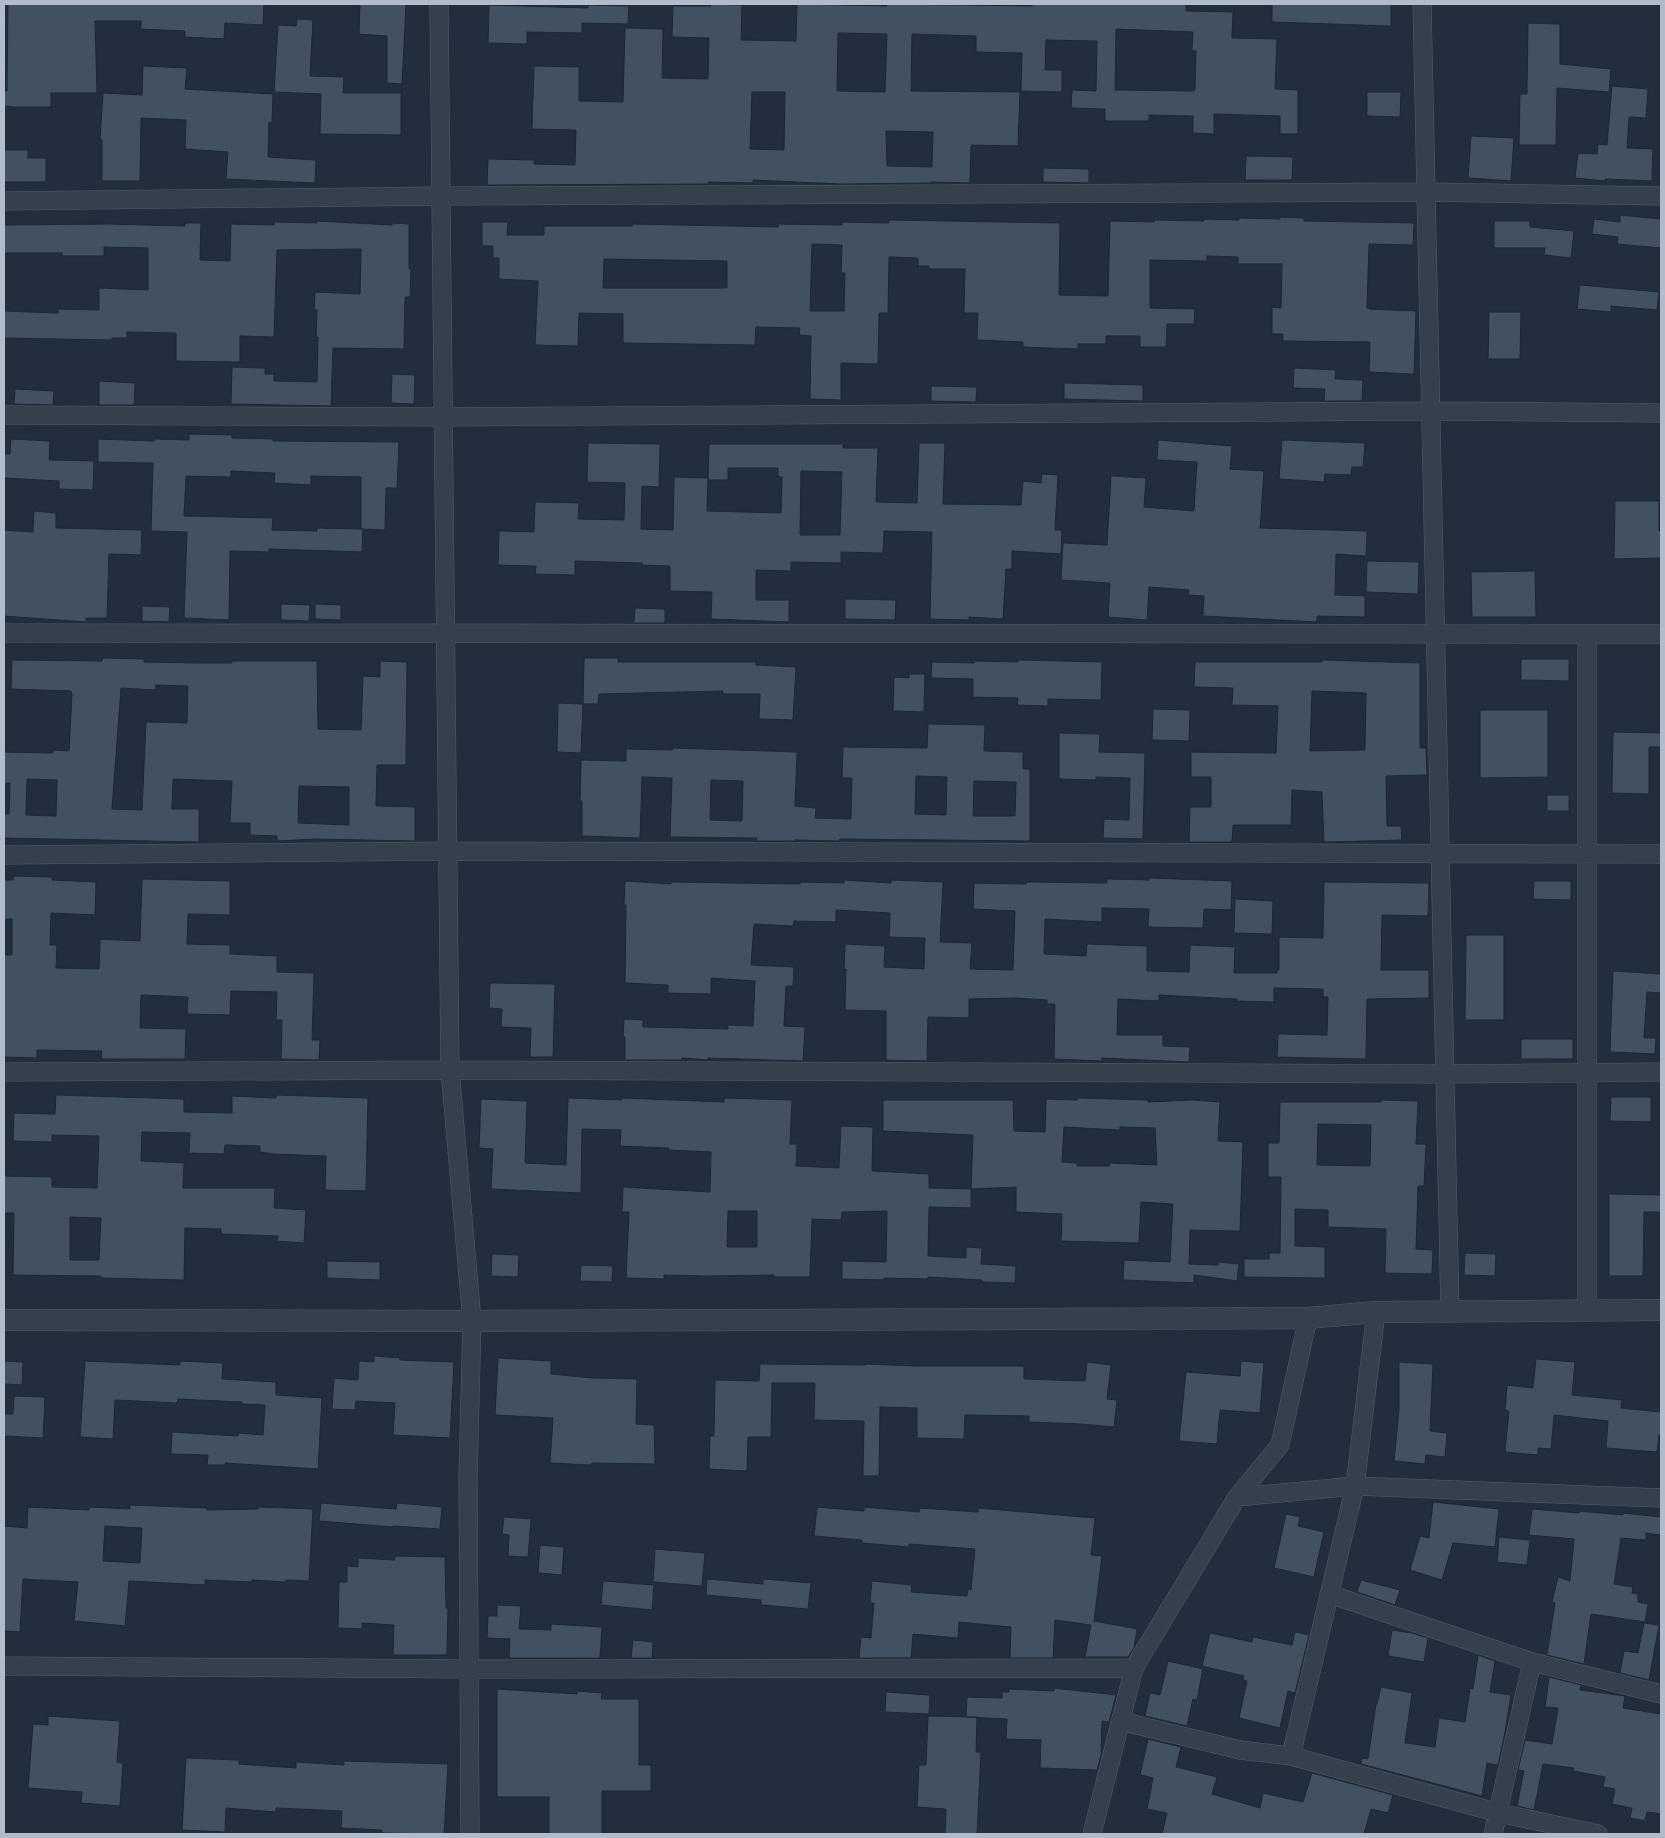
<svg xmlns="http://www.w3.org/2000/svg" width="1665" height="1838" viewBox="0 0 1665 1838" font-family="Quicksand,sans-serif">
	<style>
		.building { fill: #425162; stroke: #1d2734; fill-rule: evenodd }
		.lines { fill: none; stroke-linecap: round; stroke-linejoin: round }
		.minor-casing { stroke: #545e6b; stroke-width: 19 }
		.tertiary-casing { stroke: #545e6b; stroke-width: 22 }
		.minor { stroke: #36404d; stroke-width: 18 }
		.tertiary { stroke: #36404d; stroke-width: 21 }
	</style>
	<rect width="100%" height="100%" fill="#222e3d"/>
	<path class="building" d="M8 4H264L263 25 225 23 224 39 185 37V31L141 29V21H95L97 93H51V107H12L4 106V91H7Z
		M360 4H406L402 84 387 83V36L359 34Z
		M711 4 742 5 741 40 796 41 797 4 887 6V4L1032 6V4H1186V11L1233 12 1232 38 1277 39 1275 89 1298 90V134H1280V116L1214 114V134L1193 133V116L1149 115V121H1105V109L1071 108 1072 90 1096 91 1097 41 1046 40 1045 70H1062V92L1021 91 1022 53 976 52V36L912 34 911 91 1020 92 1018 146 971 145 970 183 930 182V183L841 184 753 180V183L708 182V184L487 185 488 159 534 160V164L575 165 576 130 532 129 534 66 579 67V101L623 102 625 28 663 29 662 78 708 79 709 38 672 37 673 6H711ZM1116 29 1193 32 1192 51H1196L1195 89 1194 91 1115 90ZM838 33 887 34 885 92 837 91ZM752 92H785L784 150 750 149ZM886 131 933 132 932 167 887 166Z
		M1272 4H1391V26L1272 22Z
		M489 5 588 8V5L629 6 628 24 582 23V33L527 32V44L488 43Z
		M297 19 313 20 310 76 344 77 343 93H401V135L320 134 321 94 274 92 278 25 296 26Z
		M1528 23 1560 24V64L1611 69 1609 92 1557 88 1556 145H1519L1520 94H1527Z
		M143 66 187 68 185 89 273 94 272 123 269 122 268 157 316 160 315 183 226 179 228 152 185 149 186 120 141 118 140 181H102V140H100L103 93 142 95Z
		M1612 86 1648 89 1646 118 1629 117 1627 148 1653 149 1652 181 1605 179V181L1575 178 1578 153 1597 154 1598 144 1607 145Z
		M1367 92H1401L1400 117 1367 116Z
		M1471 136 1514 138 1511 181 1468 178Z
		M4 150H28V158H46V182H4Z
		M1246 156 1293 157 1292 180H1245Z
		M1043 168 1089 169V183L1043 182Z
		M1620 215 1661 219V248L1617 244 1618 237 1592 234 1594 219 1620 222Z
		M1280 217 1304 218V221L1414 223 1413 245 1369 244 1367 308H1369V309L1416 311 1414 374 1369 372 1370 342 1283 341V334H1272V307L1281 308 1282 264H1238V257L1207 256V261L1150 260V308L1195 309 1194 324H1167L1166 347H1140V336H1106V344H1078V349L1023 347V342L977 340 978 313H964L965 269H929V266H918V258L889 257 888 313H879L878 364 841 363V400L810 399 811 336 799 335 800 328 756 327 755 345 623 343V314L579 313 578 346 535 345 538 281 499 279V258H493V246H482V222H508L507 235H544V226H632V224L778 227V224L842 225V222L889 223V220L1060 223 1059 295 1108 296 1110 221 1154 222V220L1204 221V219L1239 220V218L1280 219ZM812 244 842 245 841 273H845L844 311H810ZM604 259 727 261V288H603Z
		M317 221 392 225V223L409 224V269H411L410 297H405L404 349 333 348 331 406 231 404 232 367 265 368V374H274V381L317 382 318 337H316L317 310H314L315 292 360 294 361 249 277 250 274 337 240 336V362L176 361V333L127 332V338H112V340L4 338V311L58 313V309L99 310V288L148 290V248L104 247V256H62V253H4V225L109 224 185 226V223H201L200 260 230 261 231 224 274 225V222L317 223Z
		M1494 221H1530V227L1574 231 1571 258 1544 255 1545 248H1494Z
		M1580 285 1659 292 1657 310 1611 306V312L1577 309Z
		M1489 312H1521L1520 359H1488Z
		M1294 368 1336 370 1335 379 1363 380 1362 401H1324L1325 389 1293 388Z
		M392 374 415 375 414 404 391 403Z
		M99 381 135 383 134 405H99Z
		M1064 383 1143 385V401L1064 399Z
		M931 386 977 387 976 402 931 401Z
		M15 389 54 391 53 405 14 404Z
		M189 434 232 435V438L273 439V441L399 442 397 488H386L385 530 361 529V477L311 476V485L274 483 275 473 231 471V477L186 476 184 516 273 518 272 530 317 531V528L363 529 362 552 269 549V552L230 551 229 620 184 618 187 532 151 531 153 463 98 462V439L154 441V439L189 440Z
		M11 439 50 441 49 460 94 461 93 490 59 489V481L4 478V454H10Z
		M1158 440 1232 446 1230 469 1264 471 1260 528 1367 531 1366 556 1336 554 1335 595 1365 596V617L1317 616V622L1203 616 1204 596 1188 595 1189 590 1149 587 1147 620 1108 617 1110 583 1061 580 1063 543 1107 545 1111 476 1146 478 1144 507 1194 511 1197 462 1157 460Z
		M1282 440 1365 443 1363 467H1352L1351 475 1325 474 1324 482 1279 479Z
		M588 443 660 444 659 487 642 486 641 529 673 530 674 477 708 478 707 511 781 513 782 477H778V468H728V480H708L709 444H843V448H878L876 502 917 503 919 443H945L943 504 1021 505 1023 481 1041 483 1042 474 1058 475 1055 530H1062L1061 554 1012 551V569H1006L1003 619 969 617V620L930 619 932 532 884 531 883 553 841 552V563L791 562V571L756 570V600H789V622L711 619 712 592 670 591V566L642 565V563L575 561V575L535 574 536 566 498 565 499 531 534 532 535 502 579 503 578 519 624 520 625 483 587 482ZM801 471 842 472 840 535H800Z
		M1615 501H1659V531H1661V558L1614 559Z
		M34 511 56 513V528L142 530 141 555 109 554 107 618H86V622L4 616V530L33 532Z
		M1367 561 1419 562 1418 594 1366 592Z
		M1535 571 1536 617H1472L1471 572Z
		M845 599 896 600 895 620 845 619Z
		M281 604 310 605 309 621 281 620Z
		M315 604 341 605V620L315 619Z
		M142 606 170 607 169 622 142 621Z
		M635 608 665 609V623H634Z
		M102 658 144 659V662L195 663H232V661H317L318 729 361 730 363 676 380 677V661L407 662 406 765H377L376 806 415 807V841L316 839 277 841V836L250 835V823H230L232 781 173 779 172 809H199V842L4 838V814H9L10 783H4V752L53 753V750L69 751 72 695 71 691 11 689 12 660 102 661ZM156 685 188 686 187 723 146 722 142 810 112 809 121 688 155 690ZM27 779 57 780 56 816 26 815ZM299 786 349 787V825L298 823Z
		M584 658H618V662H756V665L796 667 793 720 759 719 760 694H723V691L599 694 598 704H583Z
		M1521 659H1569V681L1521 680Z
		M1018 660 1102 662 1101 700 1048 699V706L1017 705 1018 698 973 697V679L931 678 932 662 974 663V661L1018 662Z
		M1322 660 1420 663V748H1426L1427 775 1386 776 1387 826H1401L1402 840 1324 842 1322 792 1292 790 1291 825H1233L1232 842H1189L1190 807H1211V777H1191V752L1276 753 1278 706 1232 705 1233 688 1194 687 1195 662H1322ZM1312 691 1366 693 1365 750 1310 751Z
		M909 674H925L924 712 893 711 894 677 909 678Z
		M558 703 583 704 581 753 557 752Z
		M1153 709 1190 710 1189 741 1152 740Z
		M1480 710H1548V777L1480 778Z
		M928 724 985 725 984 751 1023 752V769H1030V841L840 839 839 841 795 840V841H757V838L670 837 672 778 642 777 640 838 582 836V801H580L581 760 626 761V749L672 750 673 748 797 752 795 806 816 808 815 818 851 819 852 778H842L843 747 927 748ZM916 776 947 777 946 815 915 814ZM711 780 743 781 742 821 710 820ZM974 781 1016 782 1015 816H973Z
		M1613 732 1661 733V747H1649V794L1612 793Z
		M1059 733 1100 734 1099 752 1145 753 1143 839 1103 838 1104 819 1129 820 1130 778 1096 777V780L1059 779Z
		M1547 795H1569V811H1547Z
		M14 876 52 877V880L96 882 95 915 51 913 50 945H57L56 968 99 969 100 939 140 941 142 879 230 881V915L188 914 187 944 230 945V954L277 956V972L314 973 312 1040H320L319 1060 281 1059 282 1020H276L277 992 231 991 230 1015 187 1014 188 997 141 995 140 1028 186 1029 185 1059H101L102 1051 37 1050V1058L4 1057V955H12V919H4V880H13Z
		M1149 878 1232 881 1231 910 1204 909 1203 928 1148 927 1149 909 1102 908V922L1045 919 1044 954 1086 956 1087 944 1147 946V971L1189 972 1190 945 1235 947 1234 973H1277V970H1279V937L1323 938 1324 882 1429 883 1428 916 1382 915 1381 970H1429V998L1367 999 1366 1059 1277 1057 1278 1034 1327 1035 1328 997H1323V989L1274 988V1002L1237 1001V999L1159 995V1001L1118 999 1117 1035H1163V1046L1190 1047 1189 1062 1102 1058V1061L1054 1059 1055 1004H1047V1000L1015 998 969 999V1018L928 1017 927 1061 886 1060V1011L845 1010 846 969H844L845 944 885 946 884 967 924 969 925 938 889 937 890 913 836 910V922L794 921 793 926 754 924 751 965 794 967 793 986H786L784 1026 805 1027 803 1061 708 1058V1060L682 1058V1060H625V1037L623 1036 624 1019 643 1020V1027L728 1029V1025L753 1026 755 981 711 978V994L668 993V985L625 983 626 905H624L625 881 671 884V882L800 884V882L844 883V880L891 883V880L943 882 940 942 972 943 970 969 1013 970 1015 911 973 909 974 883 1026 884 1027 882 1107 883V879L1149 880Z
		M1534 881H1571V900L1533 899Z
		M1235 899 1273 901 1272 934 1234 933Z
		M1466 935H1504V1020H1465Z
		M1613 971 1661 974V993L1647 992 1644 1038H1656L1655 1054 1610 1052Z
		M490 983 555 984 553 1057H530L531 1028 501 1027 502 1009 489 1008Z
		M1521 1039H1573V1059H1521Z
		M56 1095 184 1099V1112L232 1113V1096L276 1098V1095L368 1098 366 1191 325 1190 326 1156 273 1154 260 1152V1146L225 1145 224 1154 189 1153 190 1133 142 1132 141 1161 184 1163 183 1188H275L274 1208 306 1210 304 1243 277 1241 278 1236 221 1234V1229L185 1228 184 1280 101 1278V1276L13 1275 14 1213H4V1176L52 1177V1187L97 1188 99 1136 52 1135V1142L13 1141 14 1113 55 1114ZM70 1217 101 1218 99 1260H70Z
		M1611 1097H1651V1122L1610 1121Z
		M568 1098 622 1100V1098L724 1102V1098L792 1100 790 1144H797L796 1166 839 1168 841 1126 873 1127 872 1171 929 1174V1188L971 1189V1208L929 1207 928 1256 966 1258V1247L982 1248 981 1264 1016 1266 1015 1283 982 1282V1280L928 1277V1279L884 1278V1280L842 1279V1261L886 1262 887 1211 842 1212 841 1220 812 1219 810 1277H774V1275L705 1276 664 1275V1279L626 1278 629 1212H622L623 1187 710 1192 711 1152 669 1150V1148L620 1146 621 1130 582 1129 581 1193 491 1189 493 1149 479 1148 481 1099 527 1101 525 1163 566 1165ZM728 1211H757V1247H727Z
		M1078 1098 1148 1100V1102L1192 1100 1220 1102 1218 1141 1243 1142 1240 1231 1190 1230 1189 1264 1218 1265V1262L1239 1264 1237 1281 1194 1275V1283L1123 1280 1124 1260 1170 1262 1173 1204 1141 1202 1139 1243 1061 1241 1062 1214 1016 1212V1187L971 1189 973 1135 883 1131V1100H1013L1014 1131 1045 1132 1046 1099 1077 1100ZM1064 1127 1120 1130V1127L1155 1128 1157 1165 1110 1163 1109 1166H1077V1163L1062 1162Z
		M1381 1100 1418 1101 1416 1144H1426L1424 1186H1418L1416 1249 1433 1250 1432 1274 1385 1273 1386 1229 1328 1227V1210L1295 1209V1246L1325 1247V1278L1244 1277V1259H1269V1253H1280L1281 1177H1268V1143H1279L1280 1102H1381ZM1318 1124 1371 1125 1370 1166 1317 1165Z
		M1609 1194 1661 1195V1212H1644L1643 1276H1609Z
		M1465 1253 1496 1254 1495 1276 1464 1275Z
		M492 1254 519 1255 518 1277 491 1276Z
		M327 1261 380 1262V1280L327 1278Z
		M581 1265 613 1266 612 1282 580 1281Z
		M374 1356 400 1358V1360L454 1362 450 1438 393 1435 395 1403 356 1401 355 1410 332 1409 334 1378 358 1380 359 1361 374 1362Z
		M498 1358 551 1361V1374L593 1378 637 1379 636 1424 654 1425 655 1464 592 1463 591 1465 550 1463 553 1418 495 1415Z
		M1536 1359 1575 1362 1572 1395 1622 1400 1621 1408 1661 1412V1436L1659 1435 1657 1452 1606 1448 1608 1421 1554 1415 1551 1449 1538 1448V1455L1505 1452 1509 1411 1505 1410 1507 1385 1533 1388Z
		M4 1361 23 1362 22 1385 4 1384Z
		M85 1361 180 1365V1361L223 1363 222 1379 276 1382V1395L322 1398 318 1469 225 1463V1465H207L208 1455 171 1454 172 1432 238 1436V1433L263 1435 265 1405 242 1404V1402L178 1399 177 1403 115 1400 113 1439 80 1437Z
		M1241 1361 1264 1363 1260 1413 1220 1410 1217 1444 1179 1441 1186 1372 1240 1376Z
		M1087 1362 1111 1365 1107 1399 1117 1400 1114 1427 1080 1424 1029 1422V1416L965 1415 964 1439 917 1438V1408L880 1407 879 1476H863L864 1421 814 1420 815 1383H772L771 1437H748L747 1471 709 1469 710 1436H714L715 1380 759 1381 760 1364 865 1365V1364L914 1366H1024V1379L1085 1381Z
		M1399 1362 1433 1364 1430 1431 1447 1433 1445 1457 1426 1455 1425 1464 1394 1461 1399 1409Z
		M14 1396 45 1397 43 1438 4 1436V1414H13Z
		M1433 1502 1499 1509 1495 1547 1453 1543 1442 1580 1410 1570 1420 1536 1429 1538Z
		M321 1503 396 1509 397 1503 442 1507 440 1529 393 1526V1527L319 1521Z
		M130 1505 207 1508V1510L258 1509V1507L313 1509 309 1581 286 1580V1582L252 1580V1582L205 1580V1585L129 1581 125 1626 74 1621 78 1582 23 1579 20 1632 4 1631V1526L27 1528 28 1507 89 1510V1507L130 1509ZM105 1526 142 1528 140 1563 103 1561Z
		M817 1507 864 1511V1507L919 1512 920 1508 978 1512V1508L1095 1518 1091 1555 1102 1556 1094 1621 1137 1629 1134 1648 1128 1657H1085L1091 1625 1055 1620 1053 1658H1010L1011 1627 959 1622 958 1638 913 1634 911 1658H859L861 1637 871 1638 874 1603H870L872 1581 912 1585 911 1592 967 1596 968 1589 971 1590 975 1549 909 1544V1547L862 1543V1540L814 1536Z
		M1532 1509 1579 1513V1511L1623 1515V1513L1661 1517V1535L1646 1533V1540L1621 1538 1614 1584 1633 1587 1632 1593 1638 1594V1602L1648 1604 1645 1622 1591 1614 1584 1664 1547 1655 1555 1603 1552 1602 1558 1577 1570 1581 1574 1539 1529 1535Z
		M1286 1514 1300 1517 1298 1526 1324 1532 1314 1577 1274 1568Z
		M504 1517 531 1519 528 1557 508 1556 509 1535 502 1534Z
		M1499 1537 1530 1540 1527 1565 1497 1562Z
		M540 1545 564 1547 562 1575 538 1573Z
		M655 1549 705 1553 702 1586 653 1582Z
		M395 1556 445 1557 446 1608H448L447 1655H393L394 1625 362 1623V1629L338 1628 339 1582H347V1566L358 1567V1558L395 1560Z
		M707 1579 763 1584V1579L811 1583 808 1609 761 1605V1600L706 1595Z
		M1361 1580 1400 1590 1395 1605 1357 1592Z
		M603 1581 654 1585 652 1610 601 1605Z
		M497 1605 521 1606 519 1629 551 1630V1624L602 1627 600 1658H509L510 1639 487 1638 488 1616H497Z
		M1644 1623 1659 1625 1649 1680 1620 1673 1624 1651 1638 1653Z
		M1392 1630 1412 1633 1428 1638 1424 1662 1388 1656Z
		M1295 1632 1309 1635 1295 1693 1288 1691 1280 1728 1239 1718 1247 1681 1243 1680 1244 1676 1202 1666 1210 1633 1252 1642 1253 1637 1292 1645Z
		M633 1640 653 1642 652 1658H631Z
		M1478 1655 1495 1661 1490 1692 1511 1695 1505 1732 1498 1765 1487 1763 1482 1796 1361 1764 1362 1758 1368 1759 1376 1704H1377L1381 1687 1412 1693 1405 1743 1435 1747 1439 1718 1465 1722 1470 1688 1473 1689Z
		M1168 1661 1203 1669 1197 1700 1193 1699 1187 1726 1145 1716 1150 1693 1160 1695Z
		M1549 1677 1581 1685 1580 1690 1625 1696 1623 1708 1661 1714V1814L1647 1812 1645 1821 1630 1818 1632 1808 1612 1804 1615 1789 1603 1787 1605 1777 1573 1771 1574 1768 1543 1764 1534 1810 1517 1806 1524 1771 1518 1770 1525 1740 1552 1744 1558 1708 1545 1707Z
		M1054 1688 1116 1695 1109 1722 1102 1721 1101 1755 1097 1770 1040 1768 1041 1740 1006 1739 1007 1719 966 1717 967 1697 1002 1698V1692H1009V1689L1054 1691Z
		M497 1689 577 1694V1691L602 1693 601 1699H639V1765H651V1791H602V1834H549V1797H497Z
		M886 1692 930 1695 929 1714 885 1712Z
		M48 1716 120 1721 117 1762 123 1763 120 1806 81 1803 82 1792 28 1788 33 1724 48 1725Z
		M928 1716 977 1717 976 1752H981L977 1834H945L946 1809 917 1807 919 1765H926Z
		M1148 1739 1181 1747 1176 1767 1217 1777 1212 1794 1260 1808 1263 1793 1303 1802 1312 1773 1393 1795 1388 1813 1371 1809 1364 1834H1162L1167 1813 1147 1809 1153 1778 1140 1775Z
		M186 1758 239 1760V1764L296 1768V1762L344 1765V1761L448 1764 444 1834 382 1833V1830L341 1828 342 1811 276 1808V1812L226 1808 225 1832 182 1830Z"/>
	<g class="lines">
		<defs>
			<path id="minor" d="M439 4 450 1070 472 1321 468 1477 470 1834
				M1422 4 1450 1312
				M4 201 441 196 1426 192 1661 196
				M4 415 443 417 1430 411 1661 413
				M4 633 1661 634
				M4 855 448 851 1661 854
				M4 1072 450 1070 1445 1074 1661 1072
				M1587 1310V634
				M1237 1497 1355 1486 1661 1498
				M1329 1594 1532 1662 1661 1694
				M4 1666 469 1669 1134 1668
				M1120 1721 1240 1750 1291 1756 1499 1813 1598 1834
				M1291 1756 1355 1486 1376 1312
				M1092 1834 1134 1668 1237 1497 1280 1445 1308 1318
				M1493 1834 1532 1662"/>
			<path id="tertiary" d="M4 1320 472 1321 1308 1318 1376 1312 1661 1310"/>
		</defs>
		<use href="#minor" class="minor-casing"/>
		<use href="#tertiary" class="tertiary-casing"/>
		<use href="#minor" class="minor"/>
		<use href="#tertiary" class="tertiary"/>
	</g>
	<rect width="1665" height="1838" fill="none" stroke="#b1bbc9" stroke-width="10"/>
</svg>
